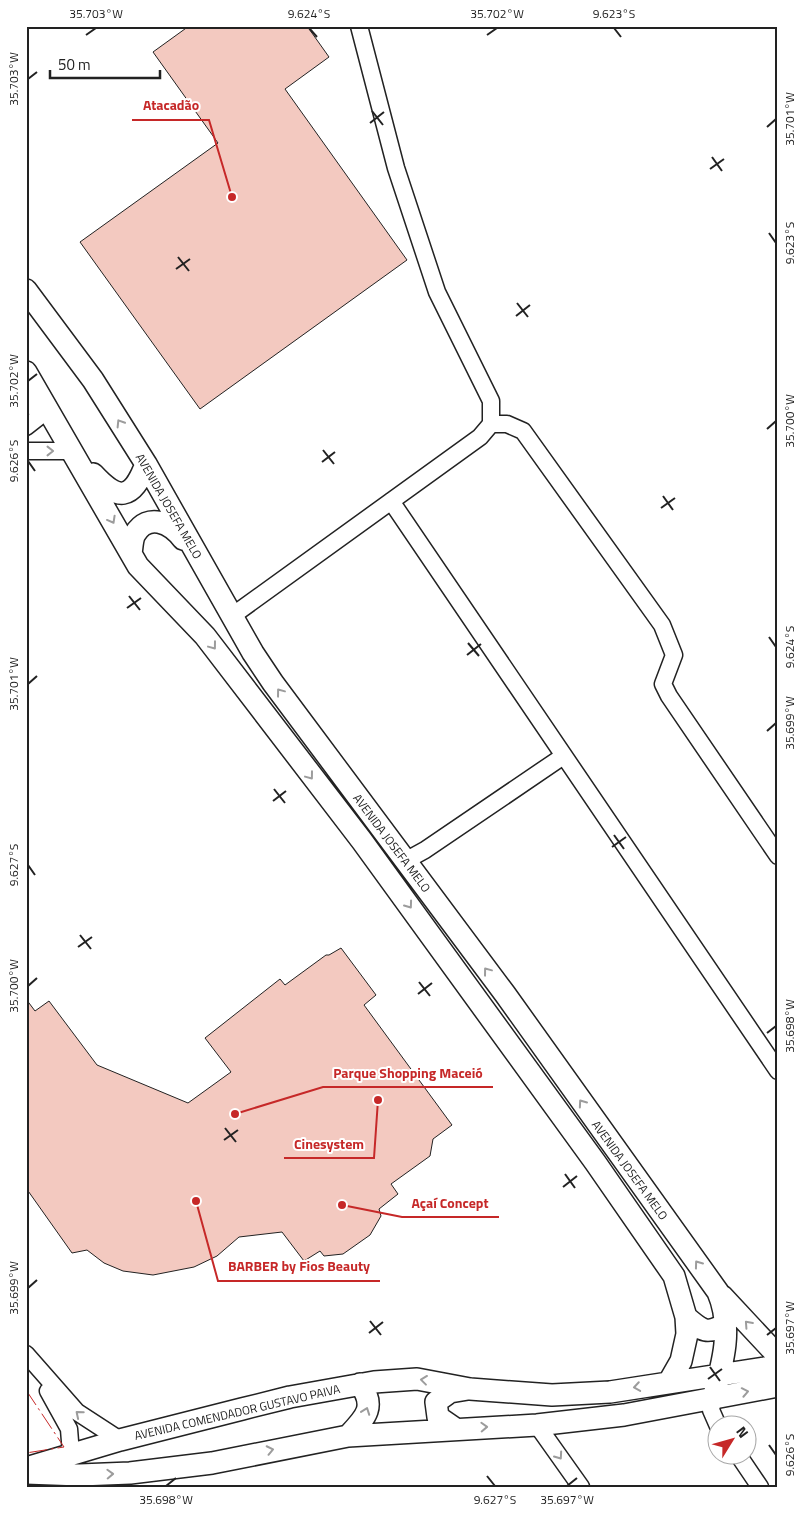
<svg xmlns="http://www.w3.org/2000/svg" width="804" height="1513" viewBox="0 0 804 1513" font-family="'Titillium Web',sans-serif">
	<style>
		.building { fill: #f3c9c0; stroke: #222 }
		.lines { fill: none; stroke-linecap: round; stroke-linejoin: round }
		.minor-casing { stroke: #222; stroke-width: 19 }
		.major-casing { stroke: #222; stroke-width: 24 }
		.minor { stroke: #fff; stroke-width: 16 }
		.major { stroke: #fff; stroke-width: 21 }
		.power { stroke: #c62828; stroke-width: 1; stroke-dasharray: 18 4 2.5 4; stroke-linecap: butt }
		.oneway { stroke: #9c9c9c }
		.ticks { fill: none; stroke: #222; stroke-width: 2 }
		.labels { text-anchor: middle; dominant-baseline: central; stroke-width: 4; stroke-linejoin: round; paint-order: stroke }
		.street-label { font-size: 12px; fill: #222; stroke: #fff }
		.leader { fill: none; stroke: #c62828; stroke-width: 2 }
		.callout-dot { fill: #c62828; stroke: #fff; stroke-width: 2 }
		.callout-label { font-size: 14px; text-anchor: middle; font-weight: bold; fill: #c62828; stroke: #fff; stroke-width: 4; stroke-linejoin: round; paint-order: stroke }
		.neatline { fill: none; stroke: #222; stroke-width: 2 }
		.ticks-label { font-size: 12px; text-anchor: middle; fill: #222 }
	</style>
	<rect width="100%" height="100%" fill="#fff"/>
	<path class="building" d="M189 26H307L329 57 285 89 407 260 200 409 80 242 218 143 153 52Z
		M341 948 376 995 364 1005 452 1125 433 1139 430 1156 391 1184 398 1194 379 1209 381 1216 370 1235 343 1254 324 1256 320 1251 304 1261 282 1232 239 1237 217 1256 194 1267 153 1275 123 1271 104 1263 87 1250 72 1253 26 1188V999L35 1011 49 1001 97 1065 188 1103 231 1072 205 1038 280 979 285 985 326 955H329Z"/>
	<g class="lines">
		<defs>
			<path id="minor" d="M26 407 42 396
				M491 424H507L523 431 662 625 674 655 663 684 669 696 778 856
				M26 427 49 409
				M26 451H73
				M391 501 778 1071
				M232 616 480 437 491 424V401L437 292 396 168 359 26
				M405 861 425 850 562 757
				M26 1354 77 1412 120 1440
				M48 1391 69 1429 71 1454
				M713 1398 711 1410 718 1426
				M537 1425 581 1487
				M739 1456 760 1487"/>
			<path id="major" d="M26 290 93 380 146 464 253 653 273 683 505 994 718 1292C733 1327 723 1363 713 1398
				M26 372 138 566 205 636 362 841 595 1162 674 1276 686 1317 687 1334 681 1361 669 1382
				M93 474C118 501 132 501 146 464
				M131 554C132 548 132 539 135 534 148 512 171 523 183 539
				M722 1296 778 1356
				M686 1317C702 1331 708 1336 727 1322
				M454 1428 438 1417 436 1402 450 1392 468 1389
				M348 1436C365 1418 377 1407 360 1384
				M26 1468 120 1440 242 1409 290 1397 374 1382 417 1379 470 1389 552 1395 610 1392 778 1366
				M26 1473 80 1475 130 1473 212 1463 348 1436 537 1425 624 1415 778 1386"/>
		</defs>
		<use href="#minor" class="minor-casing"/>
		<use href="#major" class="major-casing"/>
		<use href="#minor" class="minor"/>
		<use href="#major" class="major"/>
		<path class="power" d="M26 1390 64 1447 26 1453"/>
	</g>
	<defs><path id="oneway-chevron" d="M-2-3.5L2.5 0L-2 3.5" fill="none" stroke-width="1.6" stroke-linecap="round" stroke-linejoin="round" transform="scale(1.25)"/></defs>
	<g class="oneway">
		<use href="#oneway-chevron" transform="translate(120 423) rotate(-122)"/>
		<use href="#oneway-chevron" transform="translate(50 451)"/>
		<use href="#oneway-chevron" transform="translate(112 520) rotate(61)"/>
		<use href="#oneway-chevron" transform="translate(213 646) rotate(53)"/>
		<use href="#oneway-chevron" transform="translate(280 692) rotate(-127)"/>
		<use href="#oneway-chevron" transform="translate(310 776) rotate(53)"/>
		<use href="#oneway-chevron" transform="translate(409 905) rotate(54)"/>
		<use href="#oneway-chevron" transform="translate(487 971) rotate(-127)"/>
		<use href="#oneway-chevron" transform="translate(582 1103) rotate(-125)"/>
		<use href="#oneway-chevron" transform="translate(698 1264) rotate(-126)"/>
		<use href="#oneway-chevron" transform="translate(748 1324) rotate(-132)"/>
		<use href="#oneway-chevron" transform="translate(424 1380) rotate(-173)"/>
		<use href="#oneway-chevron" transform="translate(637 1387) rotate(171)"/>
		<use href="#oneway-chevron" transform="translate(745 1392) rotate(-11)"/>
		<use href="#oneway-chevron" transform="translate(366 1411) rotate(-70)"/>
		<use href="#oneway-chevron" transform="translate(79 1414) rotate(-140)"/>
		<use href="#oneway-chevron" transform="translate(484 1427) rotate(-2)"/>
		<use href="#oneway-chevron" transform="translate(270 1450) rotate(-12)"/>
		<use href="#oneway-chevron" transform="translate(559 1456) rotate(55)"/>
		<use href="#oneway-chevron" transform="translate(110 1474) rotate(-2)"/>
	</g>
	<path class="ticks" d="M309 28 317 37M614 28 621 37M86 35 96 28M487 35 497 28M28 79 37 72M372 111 383 125M370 123 384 112M767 127 776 119M712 157 722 171M710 169 724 159M769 233 776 243M178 257 189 271M176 269 190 259M517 303 528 317M516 316 530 305M28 381 37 374M767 429 776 421M323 450 334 464M28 461 35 471M322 462 335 452M663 496 673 510M661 508 675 498M129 596 140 610M127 608 141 598M769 637 776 647M468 643 479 656M467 655 481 644M28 684 37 676M767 731 776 723M274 789 285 803M273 801 286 791M614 835 624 849M612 847 626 837M28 865 35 875M80 935 91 949M78 947 92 937M419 982 430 996M28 986 37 978M418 994 432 983M767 1033 776 1026M225 1128 236 1142M224 1140 238 1130M565 1174 575 1188M563 1187 577 1176M28 1288 37 1280M370 1321 381 1335M369 1333 383 1322M767 1335 776 1328M710 1367 720 1381M708 1379 722 1369M769 1445 776 1455M487 1476 495 1486M166 1486 176 1478M567 1486 577 1478"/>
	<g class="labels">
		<g class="street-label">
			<text transform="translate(169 506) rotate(60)">AVENIDA JOSEFA MELO</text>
			<text transform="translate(392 843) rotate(53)">AVENIDA JOSEFA MELO</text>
			<text transform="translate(630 1170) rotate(54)">AVENIDA JOSEFA MELO</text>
			<text transform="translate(237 1412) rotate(-13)">AVENIDA COMENDADOR GUSTAVO PAIVA</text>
		</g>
	</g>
	<path class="leader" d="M232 197L209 120H132M235 1114L323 1087H493M378 1100L374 1158H284M342 1205L402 1217H499M196 1201L218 1281H380"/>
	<g class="callout-dot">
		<circle cx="232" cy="197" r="5"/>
		<circle cx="235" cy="1114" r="5"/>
		<circle cx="378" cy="1100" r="5"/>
		<circle cx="342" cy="1205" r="5"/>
		<circle cx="196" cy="1201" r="5"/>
	</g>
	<g class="callout-label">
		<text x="171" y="110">Atacadão</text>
		<text x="408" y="1078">Parque Shopping Maceió</text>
		<text x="329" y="1149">Cinesystem</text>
		<text x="450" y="1208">Açaí Concept</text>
		<text x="299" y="1271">BARBER by Fios Beauty</text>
	</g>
	<rect width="804" height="1513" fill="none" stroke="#ffffff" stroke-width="55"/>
	<g transform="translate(732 1440) rotate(53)"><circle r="24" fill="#ffffff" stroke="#a7a7a7"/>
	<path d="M0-4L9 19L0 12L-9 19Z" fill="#c62828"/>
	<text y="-8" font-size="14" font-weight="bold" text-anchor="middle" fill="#222222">N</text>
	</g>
	<path d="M50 70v8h110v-8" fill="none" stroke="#222222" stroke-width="2.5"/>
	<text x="58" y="70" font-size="15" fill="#222222" stroke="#ffffff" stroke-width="4" paint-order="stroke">50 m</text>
	<rect x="28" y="28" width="748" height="1458" class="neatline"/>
	<g class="ticks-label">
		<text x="96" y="18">35.703°W</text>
		<text x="309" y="18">9.624°S</text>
		<text x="497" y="18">35.702°W</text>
		<text x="614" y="18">9.623°S</text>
		<text transform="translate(14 79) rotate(-90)" y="4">35.703°W</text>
		<text transform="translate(790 119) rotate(-90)" y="4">35.701°W</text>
		<text transform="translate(790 243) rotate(-90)" y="4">9.623°S</text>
		<text transform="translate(14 381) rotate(-90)" y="4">35.702°W</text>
		<text transform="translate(790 421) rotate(-90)" y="4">35.700°W</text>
		<text transform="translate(14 461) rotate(-90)" y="4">9.626°S</text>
		<text transform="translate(790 647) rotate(-90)" y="4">9.624°S</text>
		<text transform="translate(14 684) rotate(-90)" y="4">35.701°W</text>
		<text transform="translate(790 723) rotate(-90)" y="4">35.699°W</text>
		<text transform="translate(14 865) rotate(-90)" y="4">9.627°S</text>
		<text transform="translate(14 986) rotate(-90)" y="4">35.700°W</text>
		<text transform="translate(790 1026) rotate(-90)" y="4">35.698°W</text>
		<text transform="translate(14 1288) rotate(-90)" y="4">35.699°W</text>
		<text transform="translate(790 1328) rotate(-90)" y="4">35.697°W</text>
		<text transform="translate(790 1455) rotate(-90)" y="4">9.626°S</text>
		<text x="166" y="1504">35.698°W</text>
		<text x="495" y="1504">9.627°S</text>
		<text x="567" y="1504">35.697°W</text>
	</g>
</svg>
